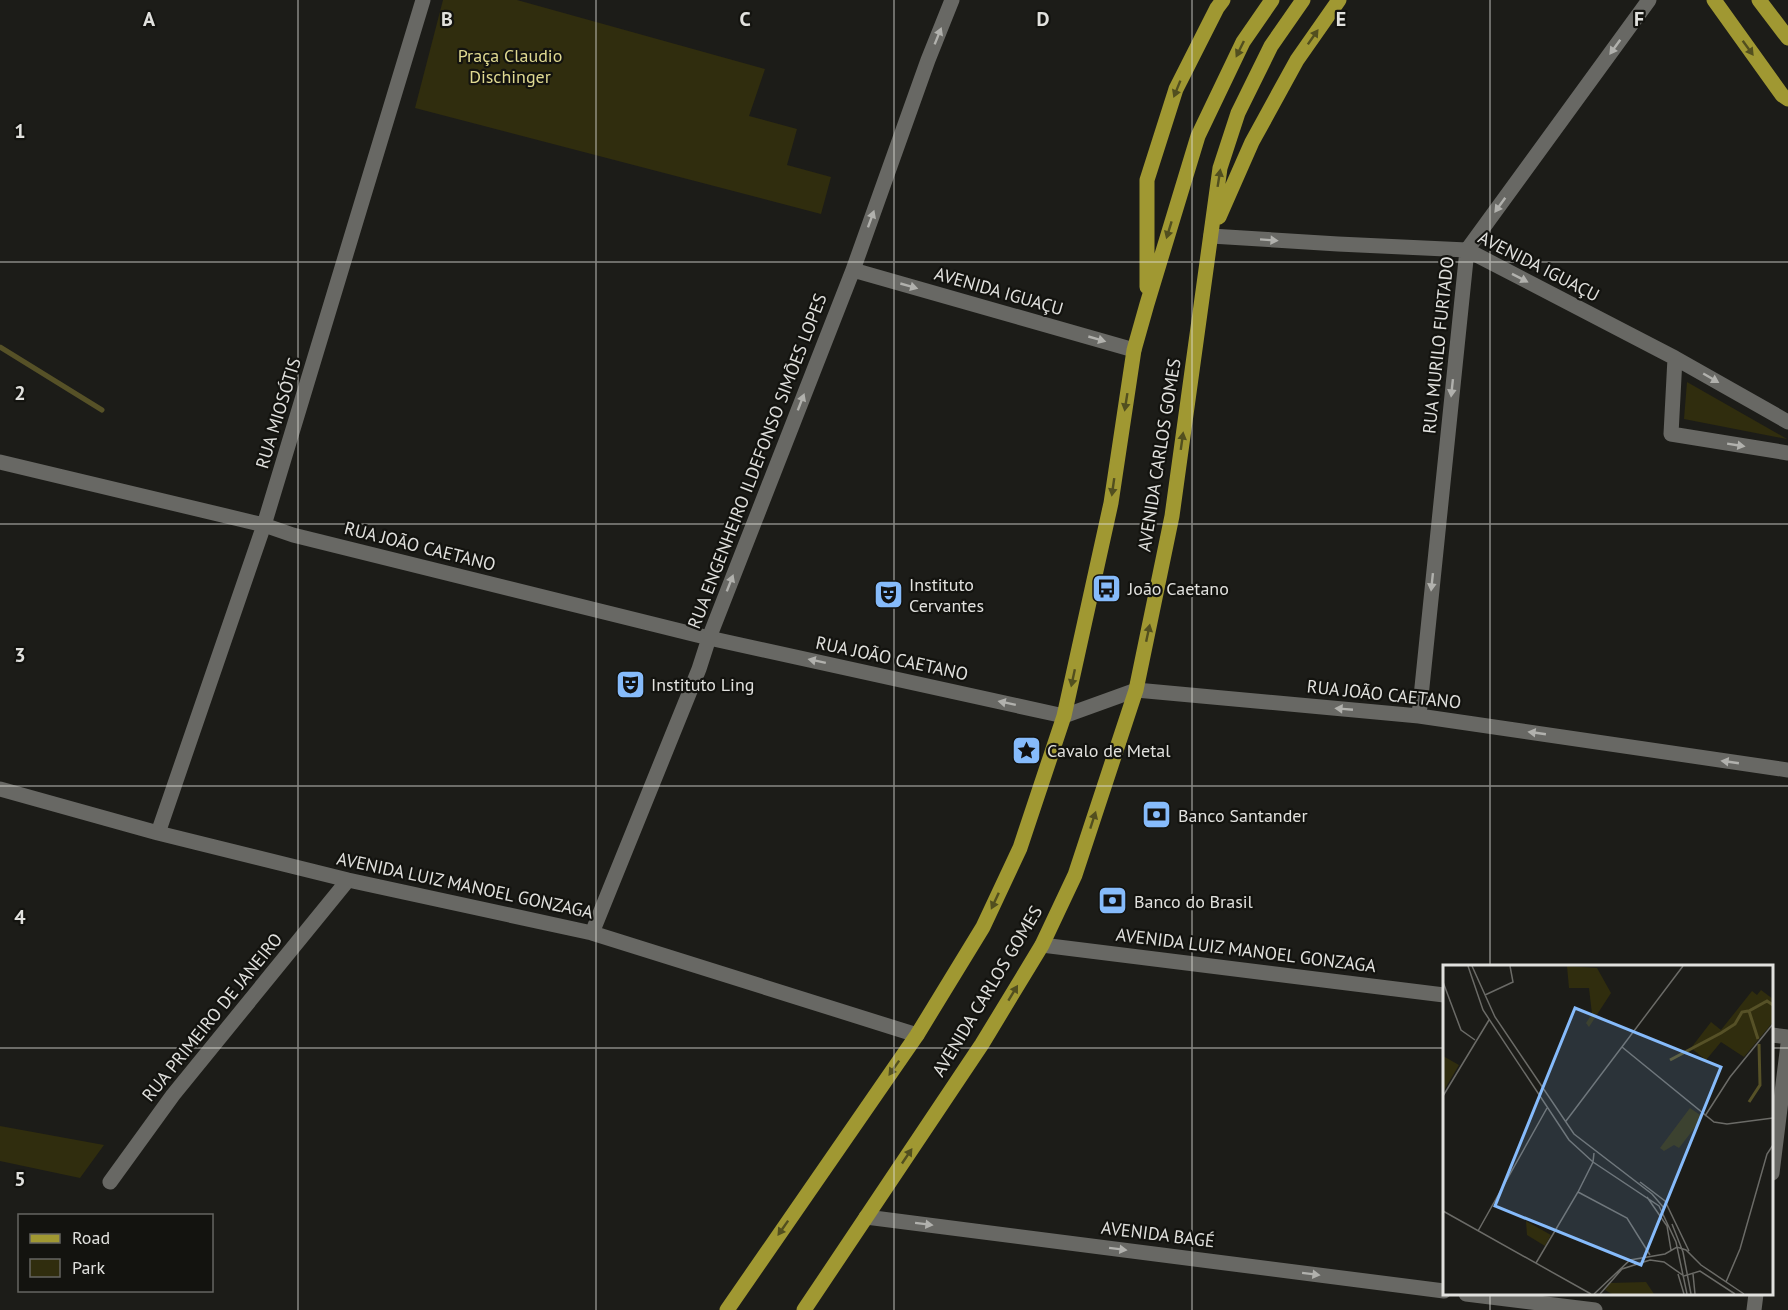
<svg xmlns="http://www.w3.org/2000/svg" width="1788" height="1310" viewBox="0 0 1788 1310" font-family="'PT Sans',sans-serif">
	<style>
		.green { fill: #302d0e }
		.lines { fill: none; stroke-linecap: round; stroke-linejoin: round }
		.stream { stroke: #565127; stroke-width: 5 }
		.minor { stroke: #686864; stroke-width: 15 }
		.major { stroke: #a09832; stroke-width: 15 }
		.oneway { fill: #b1b1ad }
		.oneway2 { fill: #524f1f }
		.grid { fill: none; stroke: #e1e1de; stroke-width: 1.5; stroke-opacity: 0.55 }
		.labels { text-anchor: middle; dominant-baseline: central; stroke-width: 4.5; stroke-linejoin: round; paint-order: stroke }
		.park-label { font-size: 18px; fill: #dfd991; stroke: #13130f }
		.street-label { font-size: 18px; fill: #e1e1de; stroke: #13130f }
		.poi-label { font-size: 18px; fill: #e1e1de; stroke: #13130f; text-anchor: start }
		.inset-river { fill: none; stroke: #565127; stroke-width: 3 }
		.inset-road { fill: none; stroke: #6b6b67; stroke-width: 1.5 }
		.view { fill: #86bbfb; fill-opacity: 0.15; stroke: #86bbfb; stroke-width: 3 }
		.inset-edge { fill: none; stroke: #e1e1de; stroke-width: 3 }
		.grid-label { font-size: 20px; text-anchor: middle; font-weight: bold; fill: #e1e1de; stroke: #13130f; stroke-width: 4.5; stroke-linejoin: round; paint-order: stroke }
	</style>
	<rect width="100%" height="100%" fill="#1c1c18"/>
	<path class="green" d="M443 0H517L765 69 749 116 797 129 787 165 831 177 821 214 415 108Z
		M1687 382 1787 439 1684 419Z
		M0 1126 104 1145 80 1178 0 1161Z"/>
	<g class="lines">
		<path class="stream" d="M0 347 102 410"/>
		<path class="minor" d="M1211 236 1338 244 1467 250 1675 358 1788 422
			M853 270 1134 350
			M1675 358 1671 434 1788 453
			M0 462 264 525 293 535 709 638 1064 716 1136 690 1419 716 1788 770
			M1419 716 1467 250 1649 0
			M0 789 158 833 348 880 592 933 917 1035
			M158 833 264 525 423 0
			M592 933 699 669 709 638 853 270 928 60 952 0
			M1042 945 1444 995
			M1772 1035 1788 1037
			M1772 1173 1788 1044
			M110 1182 173 1095 348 880
			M866 1217 1444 1291
			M1466 1294 1595 1310
			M1754 1310 1756 1294"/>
		<path class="major" d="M1714 0 1782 95 1788 99
			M1759 0 1788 38
			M1219 217 1252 142 1297 60 1339 0
			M1147 287V180L1176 89 1217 8 1223 0
			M727 1310 917 1035 983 927 1020 848 1064 716 1111 503 1134 350 1147 304 1198 136 1243 42 1272 0
			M804 1310 982 1044 1042 945 1075 875 1136 690 1172 516 1220 168 1238 113 1271 46 1303 0"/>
	</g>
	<defs><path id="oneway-solid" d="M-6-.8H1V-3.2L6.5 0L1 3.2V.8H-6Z" transform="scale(1.5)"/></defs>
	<g class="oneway">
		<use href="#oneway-solid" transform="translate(938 36) rotate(-68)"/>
		<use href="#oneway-solid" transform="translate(1615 47) rotate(126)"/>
		<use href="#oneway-solid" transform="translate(1500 205) rotate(126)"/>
		<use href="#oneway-solid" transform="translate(871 219) rotate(-70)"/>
		<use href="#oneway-solid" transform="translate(1269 240) rotate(4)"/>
		<use href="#oneway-solid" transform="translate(1520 278) rotate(27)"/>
		<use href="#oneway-solid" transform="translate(909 286) rotate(16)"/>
		<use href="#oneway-solid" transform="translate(1097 339) rotate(16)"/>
		<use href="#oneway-solid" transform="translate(1711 378) rotate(30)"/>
		<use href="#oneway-solid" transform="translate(1452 388) rotate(96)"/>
		<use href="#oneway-solid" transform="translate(801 402) rotate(-69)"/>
		<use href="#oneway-solid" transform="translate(1736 445) rotate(9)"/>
		<use href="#oneway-solid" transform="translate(1432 582) rotate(96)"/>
		<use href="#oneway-solid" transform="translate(730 583) rotate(-69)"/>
		<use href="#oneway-solid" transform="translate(817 661) rotate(-168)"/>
		<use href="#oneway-solid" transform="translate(1007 703) rotate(-168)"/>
		<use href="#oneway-solid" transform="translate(1344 709) rotate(-175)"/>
		<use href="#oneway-solid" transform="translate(1537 733) rotate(-172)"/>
		<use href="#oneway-solid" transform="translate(1730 762) rotate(-172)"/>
		<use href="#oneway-solid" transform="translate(924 1224) rotate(7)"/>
		<use href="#oneway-solid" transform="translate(1118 1249) rotate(7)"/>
		<use href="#oneway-solid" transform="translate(1311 1274) rotate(7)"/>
	</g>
	<g class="oneway2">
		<use href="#oneway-solid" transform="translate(1313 37) rotate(-55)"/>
		<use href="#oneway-solid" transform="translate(1748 48) rotate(54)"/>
		<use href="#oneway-solid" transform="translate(1240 49) rotate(116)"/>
		<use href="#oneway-solid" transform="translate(1177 89) rotate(112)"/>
		<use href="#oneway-solid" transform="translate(1219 178) rotate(-81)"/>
		<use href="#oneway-solid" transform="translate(1169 230) rotate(107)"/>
		<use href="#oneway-solid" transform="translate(1126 402) rotate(99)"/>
		<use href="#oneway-solid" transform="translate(1182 441) rotate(-82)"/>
		<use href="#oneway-solid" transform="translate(1113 487) rotate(98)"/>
		<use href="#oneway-solid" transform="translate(1148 633) rotate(-78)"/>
		<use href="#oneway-solid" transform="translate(1073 678) rotate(102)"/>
		<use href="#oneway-solid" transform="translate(1093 820) rotate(-72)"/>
		<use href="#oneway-solid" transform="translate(995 901) rotate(115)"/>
		<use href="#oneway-solid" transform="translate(1013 993) rotate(-59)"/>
		<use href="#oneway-solid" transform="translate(894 1068) rotate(125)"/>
		<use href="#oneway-solid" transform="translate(907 1156) rotate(-56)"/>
		<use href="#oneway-solid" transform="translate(783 1228) rotate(125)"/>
	</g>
	<path class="grid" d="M298 0V1310M596 0V1310M894 0V1310M1192 0V1310M1490 0V966M0 262H1788M0 524H1788M0 786H1788M0 1048H1444M1772 1048H1788M1490 1294V1310"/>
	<defs>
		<symbol id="bus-square" viewBox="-11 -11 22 22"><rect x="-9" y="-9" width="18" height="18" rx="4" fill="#86bbfb" stroke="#13130f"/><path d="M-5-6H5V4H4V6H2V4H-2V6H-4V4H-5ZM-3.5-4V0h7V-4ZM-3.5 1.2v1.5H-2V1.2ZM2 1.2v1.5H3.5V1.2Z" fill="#111"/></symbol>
		<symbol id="theatre-square" viewBox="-11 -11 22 22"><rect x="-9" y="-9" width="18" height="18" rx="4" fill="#86bbfb" stroke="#13130f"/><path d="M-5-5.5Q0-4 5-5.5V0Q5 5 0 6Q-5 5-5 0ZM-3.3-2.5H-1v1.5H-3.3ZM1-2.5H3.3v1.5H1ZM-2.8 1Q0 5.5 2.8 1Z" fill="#111"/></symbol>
		<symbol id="sight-square" viewBox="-11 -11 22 22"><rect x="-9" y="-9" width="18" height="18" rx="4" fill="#86bbfb" stroke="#13130f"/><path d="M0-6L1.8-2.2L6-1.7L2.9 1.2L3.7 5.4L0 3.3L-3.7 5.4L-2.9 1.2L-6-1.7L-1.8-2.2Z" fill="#111"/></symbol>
		<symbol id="bank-square" viewBox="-11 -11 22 22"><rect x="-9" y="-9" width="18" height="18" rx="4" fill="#86bbfb" stroke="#13130f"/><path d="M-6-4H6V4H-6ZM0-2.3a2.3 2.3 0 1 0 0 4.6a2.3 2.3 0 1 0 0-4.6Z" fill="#111"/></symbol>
	</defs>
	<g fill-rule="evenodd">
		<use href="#bus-square" x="1090" y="572" width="33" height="33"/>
		<use href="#theatre-square" x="872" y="578" width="33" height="33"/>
		<use href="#theatre-square" x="614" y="668" width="33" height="33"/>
		<use href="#sight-square" x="1010" y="734" width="33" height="33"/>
		<use href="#bank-square" x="1140" y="798" width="33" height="33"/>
		<use href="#bank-square" x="1096" y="884" width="33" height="33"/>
	</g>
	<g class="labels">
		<g class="park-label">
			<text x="510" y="55">Praça Claudio<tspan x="510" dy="21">Dischinger</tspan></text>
		</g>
		<g class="street-label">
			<text transform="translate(1539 266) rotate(27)">AVENIDA IGUAÇU</text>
			<text transform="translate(999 291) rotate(16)">AVENIDA IGUAÇU</text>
			<text transform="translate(1438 345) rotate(-84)">RUA MURILO FURTADO</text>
			<text transform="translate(278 413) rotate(-73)">RUA MIOSÓTIS</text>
			<text transform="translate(1159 455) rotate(-81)">AVENIDA CARLOS GOMES</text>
			<text transform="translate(757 461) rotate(-69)">RUA ENGENHEIRO ILDEFONSO SIMÕES LOPES</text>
			<text transform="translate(420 546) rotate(14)">RUA JOÃO CAETANO</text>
			<text transform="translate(892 658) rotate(12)">RUA JOÃO CAETANO</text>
			<text transform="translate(1384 694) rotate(6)">RUA JOÃO CAETANO</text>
			<text transform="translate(465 885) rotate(12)">AVENIDA LUIZ MANOEL GONZAGA</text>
			<text transform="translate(1246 950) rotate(7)">AVENIDA LUIZ MANOEL GONZAGA</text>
			<text transform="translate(987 991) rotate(-59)">AVENIDA CARLOS GOMES</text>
			<text transform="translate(212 1017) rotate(-51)">RUA PRIMEIRO DE JANEIRO</text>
			<text transform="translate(1158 1234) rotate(7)">AVENIDA BAGÉ</text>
		</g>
		<g class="poi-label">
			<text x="909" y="584">Instituto<tspan x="909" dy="21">Cervantes</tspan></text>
			<text x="1128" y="588">João Caetano</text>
			<text x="651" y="684">Instituto Ling</text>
			<text x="1047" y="750">Cavalo de Metal</text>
			<text x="1178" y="815">Banco Santander</text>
			<text x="1134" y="901">Banco do Brasil</text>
		</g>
	</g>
	<g transform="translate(1443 965)">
		<rect width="330" height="330" fill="#1c1c18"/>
		<path d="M124 1 154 3 168 28 146 62 143 58 149 49 146 23H126ZM318 25 330 34V57L301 92 278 77 263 95 248 83 268 57 278 65 309 26 314 30ZM0 91 16 100 0 127ZM247 143 260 152 236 183 231 180 221 186 217 183ZM83 256 108 270 102 281 84 270ZM203 317 211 329H169L162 325 167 318Z" fill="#302d0e"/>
		<path class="inset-river" d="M315 74 306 46 324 36 330 40M227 95 278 68 292 59 299 47 305 46M306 137 317 120 316 79"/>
		<path class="inset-road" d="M25 1 40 45 126 175 150 197 216 241 233 277 244 329M29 1 52 52 131 169 209 229 221 243M0 17 18 65 32 75M42 30 70 17 67 1M179 82 271 157 284 159 330 153M0 131 46 55M262 151 287 112 330 59M123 156 240 1M197 217 222 236 246 286M135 227 184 253 207 290M204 232 224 261 228 285M0 246 148 329M229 259 240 287 248 329M35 266 104 143M93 298 135 227 150 197 151 188M235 309 241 329M250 309 252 329M283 317 297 284 324 189 330 180M151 329 187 295 222 289 234 282 243 285 258 300 301 329M157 329 179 304 207 295 221 297 241 311 257 306 292 329"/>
		<path class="view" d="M132 43 278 102 198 300 52 241Z"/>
		<rect width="330" height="330" class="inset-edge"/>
	</g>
	<g class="grid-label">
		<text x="149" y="26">A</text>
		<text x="447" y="26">B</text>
		<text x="745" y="26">C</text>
		<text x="1043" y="26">D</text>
		<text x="1341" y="26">E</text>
		<text x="1639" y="26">F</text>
		<text x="20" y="138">1</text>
		<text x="20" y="400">2</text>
		<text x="20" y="662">3</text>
		<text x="20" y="924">4</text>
		<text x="20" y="1186">5</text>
	</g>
	<rect x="18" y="1214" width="195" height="78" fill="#13130f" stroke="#656562" stroke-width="1.5"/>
	<rect x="30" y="1234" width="30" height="9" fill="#a09832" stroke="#656562" stroke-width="1.5"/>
	<text x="72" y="1244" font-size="18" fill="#e1e1de">Road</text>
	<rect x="30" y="1259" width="30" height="18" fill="#302d0e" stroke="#656562" stroke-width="1.5"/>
	<text x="72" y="1274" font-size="18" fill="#e1e1de">Park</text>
</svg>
